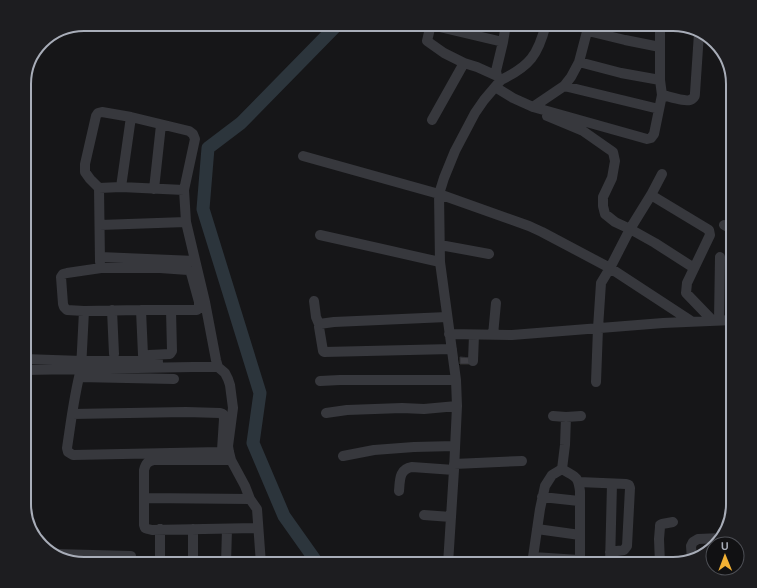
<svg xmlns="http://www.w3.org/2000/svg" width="757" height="588" viewBox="0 0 757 588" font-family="Figtree,sans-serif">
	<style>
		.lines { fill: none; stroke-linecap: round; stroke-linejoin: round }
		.river { stroke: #2c353c; stroke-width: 13 }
		.building { fill: #404145; stroke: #303034; filter: url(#shadow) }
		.minor { stroke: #37383d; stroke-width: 10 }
		.rim { fill: none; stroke: #a8adb8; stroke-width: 2 }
	</style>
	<defs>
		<filter id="shadow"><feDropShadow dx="-2" dy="2" stdDeviation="0" flood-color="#0009"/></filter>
	</defs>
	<rect width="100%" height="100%" fill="#161618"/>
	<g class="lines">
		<path class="river" d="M318 564 284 516 253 443 260 393 203 209 208 148 241 123 338 24"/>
	</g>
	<path class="building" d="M460 357 472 358V364H460Z"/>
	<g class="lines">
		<path class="minor" d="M431 24 427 41 444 53 464 63
			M431 25 503 42
			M588 31 625 40 660 47
			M579 62 621 73 660 80
			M501 80C530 66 538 55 546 24
			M564 86 659 109
			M495 87 513 98 533 107 647 139 651 138 654 134 662 95 660 80V24
			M662 95C668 96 687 103 692 99 695 97 695 96 695 93L699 33
			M533 107 564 86 571 77 579 62 589 24
			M547 116 583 131 613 152 615 161 612 178 603 197V206L605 214 615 222 630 229 655 243 694 268
			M432 120 464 63 477 67 497 76
			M303 156 439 194 529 226 542 232 610 268 691 321
			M121 187 131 117
			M99 188 100 262
			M154 189 161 125
			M184 190 121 187 99 188 90 179 85 172V164L96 116 98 113 102 112 131 117 189 131 193 134 195 139 184 190 186 222 205 302 216 360 218 367 225 373 228 379 230 385 233 408 228 446 229 452 231 460 245 486 250 499 257 509 261 564
			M651 195 709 230 710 235 687 283 686 293 713 321
			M100 225 186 222
			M724 225 733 230
			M320 235 440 262
			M440 245 489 254
			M100 257 195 261
			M101 268H160L188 270 191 273 199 302V308L197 310H141L84 311 67 310 64 307 63 304 61 277 63 274 67 273Z
			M314 301 316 317 319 324 334 322 447 317
			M112 310 114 354
			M141 310 143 355
			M719 320 720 257
			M319 324V327L323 351 324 352 452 349
			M449 334 512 335 663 323 733 320
			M493 335 496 303
			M149 355 170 354 172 351 171 310
			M24 359 82 361H158
			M473 361 474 335
			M24 370 193 367H218
			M79 377 174 379
			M320 381 340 380H456
			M596 382 598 328 601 283 610 268 630 229 651 195 662 174
			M326 413 347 410 402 408 424 409 457 406
			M72 414 186 412 220 413 223 414 224 419 222 450 220 452 73 455 68 452 67 448C71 422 74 395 81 369L84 311
			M553 416 566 417 581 416
			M343 456 374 450 414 447 455 446
			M231 460H154C147 462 146 463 144 470V525L145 528 148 529 152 530 258 528
			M454 464 522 461
			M562 469 565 445 566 417
			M579 482 626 484 629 485 630 488 627 546 624 550 610 552
			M399 491C400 480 399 469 412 467L454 470
			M542 497 579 501
			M144 498 250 499
			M424 515 451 517
			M160 529V564
			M193 529V564
			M537 529 580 535
			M55 554 131 556
			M533 557 579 560
			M692 560 691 546 693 542 698 539 722 538
			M226 564 227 529
			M448 564 454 470 457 406 456 380 440 262 439 194 444 178 455 151 475 113 484 100 501 80 497 76 496 71 503 42 506 24
			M532 564 540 509 545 486 552 475 562 469C575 477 578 475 580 491V564
			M610 564 612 484
			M660 564 659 539 660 527V525L662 524 673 522"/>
	</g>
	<path d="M0 0H757V588H0ZM84 31H673A53 53 0 0 1 726 84V504A53 53 0 0 1 673 557H84A53 53 0 0 1 31 504V84A53 53 0 0 1 84 31Z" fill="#1d1d20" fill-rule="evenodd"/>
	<path class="rim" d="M84 31H673A53 53 0 0 1 726 84V504A53 53 0 0 1 673 557H84A53 53 0 0 1 31 504V84A53 53 0 0 1 84 31Z"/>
	<g transform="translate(725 556) rotate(359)"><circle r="19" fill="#111113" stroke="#4d4f55"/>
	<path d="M0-3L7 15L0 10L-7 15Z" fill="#f2b134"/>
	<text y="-6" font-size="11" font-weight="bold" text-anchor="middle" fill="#a8adb8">U</text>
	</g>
</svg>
